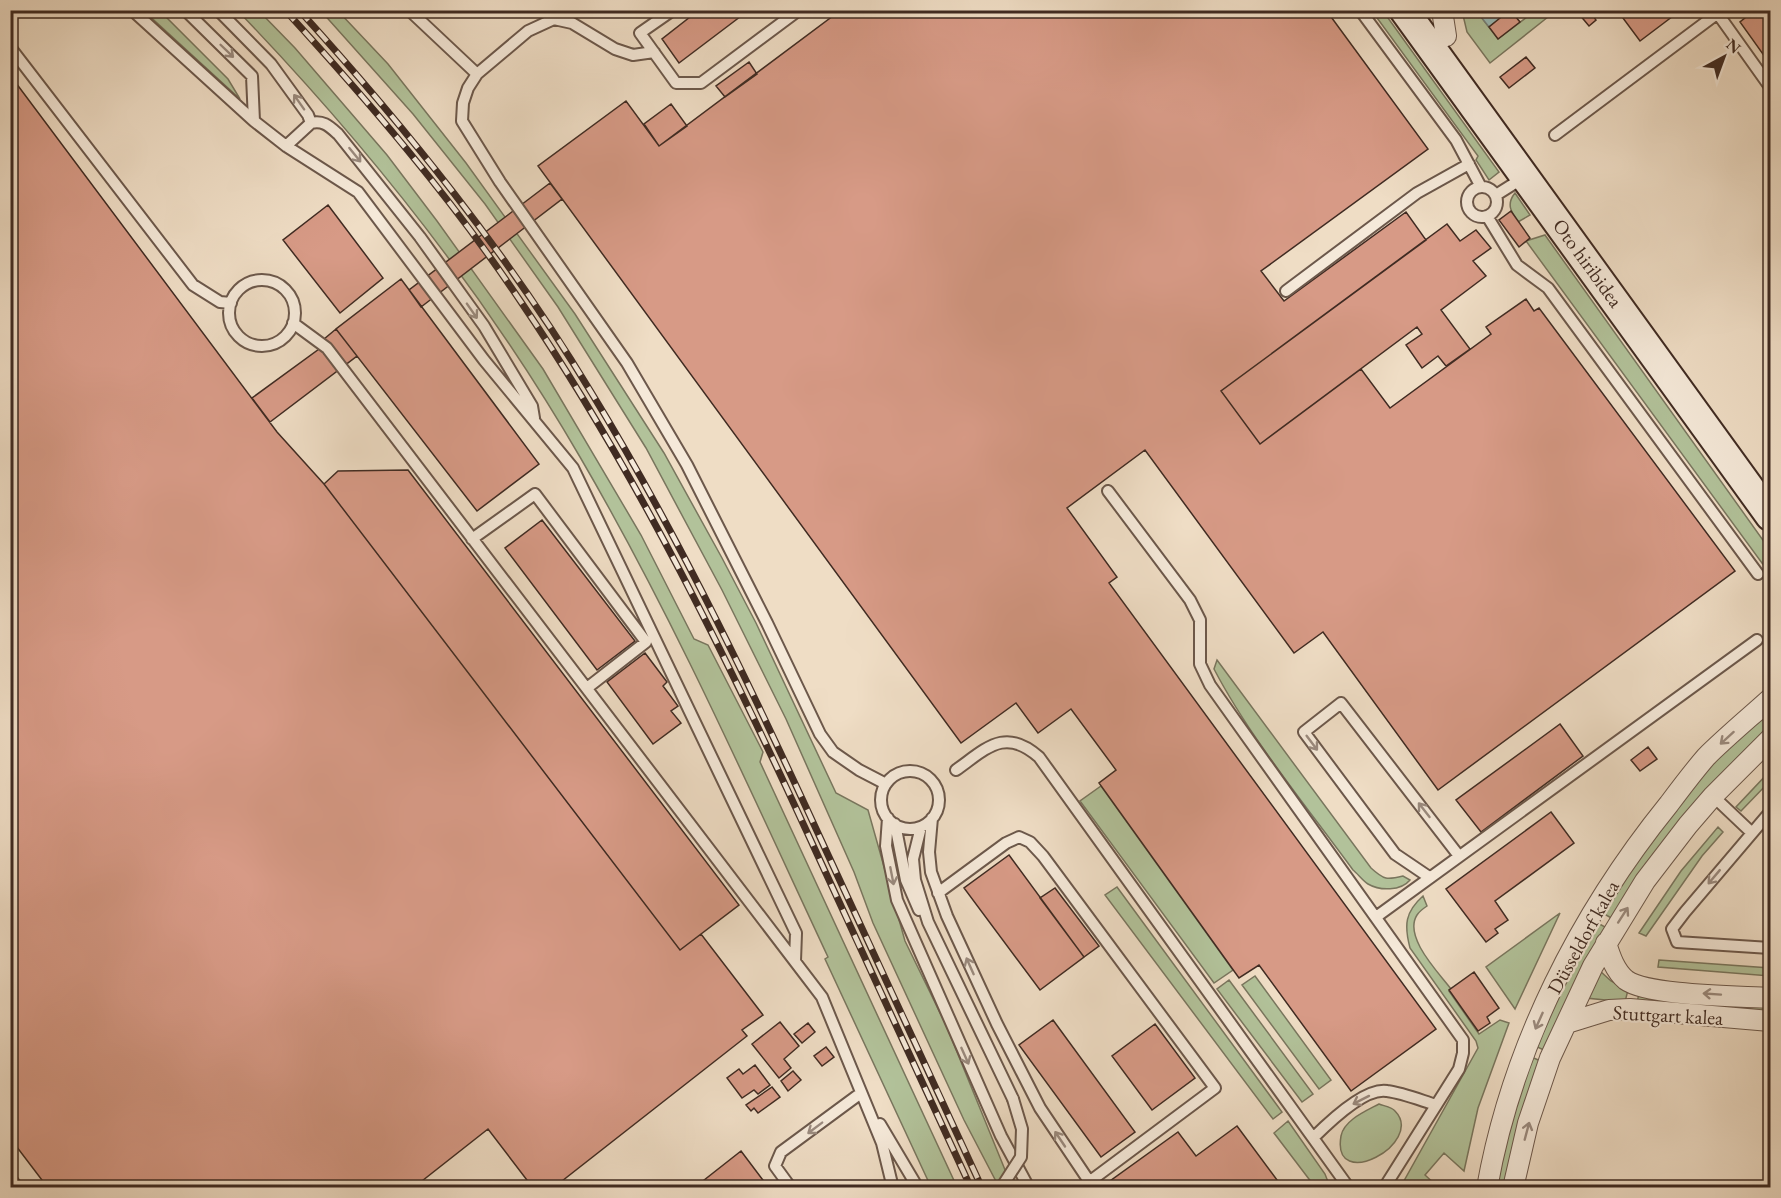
<svg xmlns="http://www.w3.org/2000/svg" width="1781" height="1198" viewBox="0 0 1781 1198" font-family="'EB Garamond',serif">
	<style>
		.green { fill: #b2c29a; stroke: #79765e; stroke-width: 1.5 }
		.water { fill: #9abbb8; stroke: #76817c; stroke-width: 1.5 }
		.building { fill: #d79a86; stroke: #402b22; stroke-width: 1.5 }
		.lines { fill: none; stroke-linecap: round; stroke-linejoin: round }
		.lane-casing { stroke: #6c584b; stroke-width: 14 }
		.street-casing { stroke: #6c584b; stroke-width: 22 }
		.secondary-casing { stroke: #402b22; stroke-width: 32 }
		.lane { stroke: #f5e9d9; stroke-width: 10 }
		.street { stroke: #f5e9d9; stroke-width: 20 }
		.secondary { stroke: #f5e9d9; stroke-width: 28 }
		.rail-casing { stroke: #402b22; stroke-width: 7 }
		.rail { stroke: #f5e9d9; stroke-width: 4.5; stroke-dasharray: 14; stroke-linecap: butt }
		.lane-bridge-casing { stroke: #6c584b; stroke-width: 14; stroke-linecap: butt }
		.lane-bridge { stroke: #f5e9d9; stroke-width: 10 }
		.oneway { stroke: #9a8a7e }
		.labels { text-anchor: middle; dominant-baseline: central; stroke-width: 4.5; stroke-linejoin: round; paint-order: stroke }
		.street-label { font-size: 20px; fill: #402b22; stroke: #f5e9d9 }
	</style>
	<rect width="100%" height="100%" fill="#efddc5"/>
	<filter id="stains"><feTurbulence type="fractalNoise" baseFrequency=".00333" numOctaves="4"/><feColorMatrix values="0 0 0 0 .2 0 0 0 0 .09 0 0 0 0 .02 0 0 0 .5 -.17"/></filter>
	<radialGradient id="worn" r=".72"><stop offset=".6" stop-color="#630" stop-opacity="0"/><stop offset="1" stop-color="#630" stop-opacity=".3"/></radialGradient>
	<path class="green" d="M144 11H160L228 79 240 99Z
		M238 11H259L295 48 387 155 437 221 543 369 641 535 694 639 708 645 763 752 760 762 957 1187H931L825 959 828 957C749 788 674 618 580 457 486 295 368 146 238 11Z
		M321 11H338L388 64 466 163 575 314 664 453 722 558 756 623 836 793 868 810 905 941 946 1025 1012 1187H999L964 1120 873 923 854 872 786 719 722 590 646 448 558 307 485 204 413 114Z
		M1372 11H1383L1499 172 1489 180 1476 160 1478 156Z
		M1462 11H1489L1481 17 1498 39 1535 11H1543L1548 17 1490 63 1467 32Z
		M1515 193 1530 215 1518 222C1511 212 1506 204 1515 193Z
		M1545 235 1770 550V574L1526 241Z
		M1217 660 1371 868C1384 880 1387 880 1403 876L1410 880C1401 891 1380 891 1368 884 1363 881 1358 874 1353 870 1307 807 1250 738 1214 669Z
		M1770 709V730L1613 919 1599 911 1639 851 1715 760Z
		M1770 771V781L1741 811 1736 807Z
		M1101 786 1233 970 1214 983 1080 801Z
		M1718 827 1723 832 1702 856 1646 936 1639 933 1681 871Z
		M1117 887 1282 1112 1273 1119 1105 895Z
		M1423 896 1427 906C1424 908 1419 912 1417 915 1403 937 1439 973 1451 989L1449 991 1479 1034 1500 1020 1509 1023 1478 1108 1464 1171 1444 1153 1425 1175 1438 1187 1400 1188 1478 1048 1476 1041 1410 948C1404 925 1405 912 1423 896Z
		M1560 913 1515 1009 1486 967Z
		M1592 920 1607 928 1548 1052 1533 1045Z
		M1659 960 1770 968V976L1658 967Z
		M1600 971 1611 981 1628 990 1625 1002 1586 998Z
		M1255 976 1331 1080 1319 1089 1242 985Z
		M1229 980 1313 1094 1302 1102 1217 989Z
		M1639 993 1770 1005V1013L1637 1003Z
		M1529 1056 1543 1062 1507 1187 1491 1188Z
		M1379 1104C1384 1106 1392 1107 1395 1111 1426 1143 1331 1194 1341 1136 1344 1120 1366 1111 1379 1104Z
		M1288 1121 1325 1174 1330 1187H1315L1274 1133Z"/>
	<path class="water" d="M1489 11H1510L1489 27 1481 17Z"/>
	<path class="building" d="M699 10H749L679 63 662 39Z
		M1326 10 1428 149 1261 271 1284 301 1406 212 1426 240 1221 391 1260 444 1361 369 1390 408 1491 334 1486 327 1526 299 1534 311 1539 308 1735 571 1438 790 1323 632 1294 653 1145 450 1067 508 1117 577 1109 583 1436 1029 1351 1091 1259 965 1239 978 1099 783 1116 770 1071 709 1038 733 1016 703 961 743 538 166 626 101 659 146 841 10Z
		M1510 10 1520 22 1498 39 1489 27Z
		M1584 10H1589L1596 20 1589 26 1579 14Z
		M1617 10H1681L1640 41Z
		M1755 10H1770V64L1740 22Z
		M1526 57 1535 68 1509 88 1500 77Z
		M749 62 757 74 725 97 716 86Z
		M10 75 277 432 324 484 680 950 701 934 763 1015 742 1030 747 1036 553 1188H533L488 1129 413 1188H48L10 1138Z
		M671 104 687 126 659 146 644 124Z
		M550 183 562 199 421 307 409 290Z
		M328 205 383 278 340 313 283 240Z
		M1511 211 1530 238 1519 247 1499 220Z
		M1447 224 1460 241 1476 230 1491 248 1473 261 1486 276 1441 310 1470 349 1446 366 1438 356 1422 368 1406 345 1422 334 1417 327 1260 444 1221 391Z
		M401 279 539 464 477 511 336 329Z
		M336 329 357 356 270 422 252 398 319 349 317 345Z
		M408 470 739 905 680 950 324 484 338 471Z
		M542 520 635 641 597 670 505 548Z
		M645 653 667 682 663 686 678 706 671 711 681 723 653 744 607 682Z
		M1560 724 1583 756 1481 832 1456 800Z
		M1648 747 1657 759 1640 771 1631 760Z
		M1551 812 1574 843 1495 901 1508 920 1495 929 1498 933 1486 942 1446 889Z
		M1009 855 1084 957 1040 990 964 888Z
		M1055 888 1099 946 1084 957 1040 898Z
		M1474 972 1499 1008 1487 1017 1490 1023 1478 1031 1449 990Z
		M1053 1020 1135 1132 1101 1157 1019 1045Z
		M780 1022 799 1046 784 1059 791 1068 779 1078 752 1044Z
		M808 1023 815 1032 802 1043 794 1034Z
		M1155 1024 1195 1078 1152 1110 1112 1056Z
		M826 1047 834 1057 822 1066 814 1056Z
		M755 1065 770 1085 758 1094 754 1090 742 1098 727 1078 739 1069 743 1074Z
		M793 1071 801 1080 788 1091 781 1081Z
		M772 1087 780 1097 758 1113 754 1108 751 1111 746 1105Z
		M1237 1126 1283 1188H1115L1110 1181 1178 1132 1196 1156Z
		M741 1151 769 1188H694Z"/>
	<g class="lines">
		<defs>
			<path id="lane" d="M132 10 254 121 286 146 358 192 484 360 573 468 796 933 795 961
				M185 10 252 76 254 121
				M218 10 271 64 308 115 311 123 286 146
				M409 10 477 74
				M673 10 640 33 676 83H701L799 10
				M1360 10 1456 140 1481 187
				M1718 14 1770 87
				M10 47 193 285 220 302 231 303
				M654 52 633 55 615 49 572 23 554 19 528 31 477 74 468 88 463 103 462 121 500 182 627 363 687 465 767 623 820 734 833 752 859 770 886 784
				M311 123C323 120 329 126 338 134L420 237 484 326 532 406 534 418
				M1555 135 1722 10
				M1467 202a15 15 0 1 1 30 0a15 15 0 1 1-30 0Z
				M1496 195 1523 178
				M1487 216 1517 265 1548 288 1758 574
				M229 313a33 33 0 1 1 66 0a33 33 0 1 1-66 0Z
				M1286 291 1417 193 1469 164
				M293 323 327 348 822 997 882 1143 893 1188
				M1108 491 1190 600 1200 620V664L1210 685 1463 1040V1053L1459 1069 1384 1188
				M472 539 535 494 646 642 587 688
				M956 770C987 748 1005 727 1039 757L1349 1188
				M881 800a29 29 0 1 1 58 0a29 29 0 1 1-58 0Z
				M1713 796 1752 833
				M1770 812 1685 912 1672 929 1677 942 1770 948
				M888 818 886 846 897 900 1001 1136 1029 1188
				M932 818 929 852 931 872 947 916 997 1024 1040 1108 1093 1187
				M895 824 906 880 919 910
				M921 827 913 859 915 880 928 922 1013 1099
				M1429 877 1395 854 1304 732 1341 703 1459 856
				M938 893 1006 843 1019 837 1030 842 1043 856 1215 1088 1089 1182
				M1376 917 1757 640
				M880 1124 918 1188
				M1313 1138C1328 1123 1365 1087 1387 1091 1403 1093 1420 1100 1436 1105
				M10 1178 18 1188
				M791 1188 775 1166 781 1152 861 1093"/>
			<path id="street" d="M1442 10 1446 36
				M1606 943C1610 956 1615 971 1626 980 1648 996 1740 996 1770 998
				M1567 1023 1609 1010 1630 1009 1770 1021
				M1487 1188C1512 1047 1580 914 1669 804 1681 788 1693 772 1706 757 1726 737 1749 718 1770 699
				M1513 1188 1528 1123 1550 1058 1593 966 1645 881 1688 825 1713 796 1770 739"/>
			<path id="secondary" d="M1404 10 1770 516"/>
		</defs>
		<use href="#lane" class="lane-casing"/>
		<use href="#street" class="street-casing"/>
		<use href="#secondary" class="secondary-casing"/>
		<use href="#lane" class="lane"/>
		<use href="#street" class="street"/>
		<use href="#secondary" class="secondary"/>
		<defs>
			<path id="rail" d="M285 10C369 102 450 196 519 299 638 474 730 664 818 856 869 967 920 1077 971 1188
				M299 10C407 129 508 254 591 392 682 541 756 698 829 857 880 967 931 1077 982 1188"/>
		</defs>
		<use href="#rail" class="rail-casing"/>
		<use href="#rail" class="rail"/>
		<defs>
			<path id="lane-bridge" d="M1001 1188 1021 1157 1022 1129 1013 1099"/>
		</defs>
		<use href="#lane-bridge" class="lane-bridge-casing"/>
		<use href="#lane-bridge" class="lane-bridge"/>
	</g>
	<defs><path id="oneway-shaft" d="M-6 0H5M1.5-3L5.5 0L1.5 3" fill="none" stroke-width="1.6" stroke-linecap="round" stroke-linejoin="round" transform="scale(1.5)"/></defs>
	<g class="oneway">
		<use href="#oneway-shaft" transform="translate(227 51) rotate(44)"/>
		<use href="#oneway-shaft" transform="translate(299 102) rotate(-125)"/>
		<use href="#oneway-shaft" transform="translate(355 155) rotate(51)"/>
		<use href="#oneway-shaft" transform="translate(472 311) rotate(55)"/>
		<use href="#oneway-shaft" transform="translate(1727 738) rotate(138)"/>
		<use href="#oneway-shaft" transform="translate(1312 743) rotate(53)"/>
		<use href="#oneway-shaft" transform="translate(1424 810) rotate(-128)"/>
		<use href="#oneway-shaft" transform="translate(892 876) rotate(79)"/>
		<use href="#oneway-shaft" transform="translate(1714 877) rotate(130)"/>
		<use href="#oneway-shaft" transform="translate(1623 915) rotate(-57)"/>
		<use href="#oneway-shaft" transform="translate(970 966) rotate(-114)"/>
		<use href="#oneway-shaft" transform="translate(1712 994) rotate(-176)"/>
		<use href="#oneway-shaft" transform="translate(1539 1021) rotate(114)"/>
		<use href="#oneway-shaft" transform="translate(965 1056) rotate(66)"/>
		<use href="#oneway-shaft" transform="translate(1361 1100) rotate(153)"/>
		<use href="#oneway-shaft" transform="translate(815 1128) rotate(143)"/>
		<use href="#oneway-shaft" transform="translate(1527 1131) rotate(-75)"/>
		<use href="#oneway-shaft" transform="translate(1060 1139) rotate(-124)"/>
	</g>
	<g class="labels">
		<g class="street-label">
			<text transform="translate(1588 263) rotate(54)">Oto hiribidea</text>
			<text transform="translate(1583 937) rotate(-61)">Düsseldorf kalea</text>
			<text transform="translate(1668 1015) rotate(3)">Stuttgart kalea</text>
		</g>
	</g>
	<rect width="1781" height="1198" fill="none" stroke="#efddc5" stroke-width="36"/>
	<rect x="12" y="12" width="1757" height="1174" fill="none" stroke="#402b22" stroke-width="3"/>
	<rect x="18" y="18" width="1745" height="1162" fill="none" stroke="#402b22" stroke-width="1.5"/>
	<g transform="translate(1724 57) rotate(41)" stroke="#f5e9d9" stroke-width="4.5" paint-order="stroke">
	<path d="M0-4.5L10 22L0 15L-10 22Z" fill="#402b22"/>
	<text y="-9" font-size="16" font-weight="bold" text-anchor="middle" fill="#402b22">N</text>
	</g>
	<rect width="100%" height="100%" filter="url(#stains)"/>
	<rect width="100%" height="100%" fill="url(#worn)"/>
</svg>
